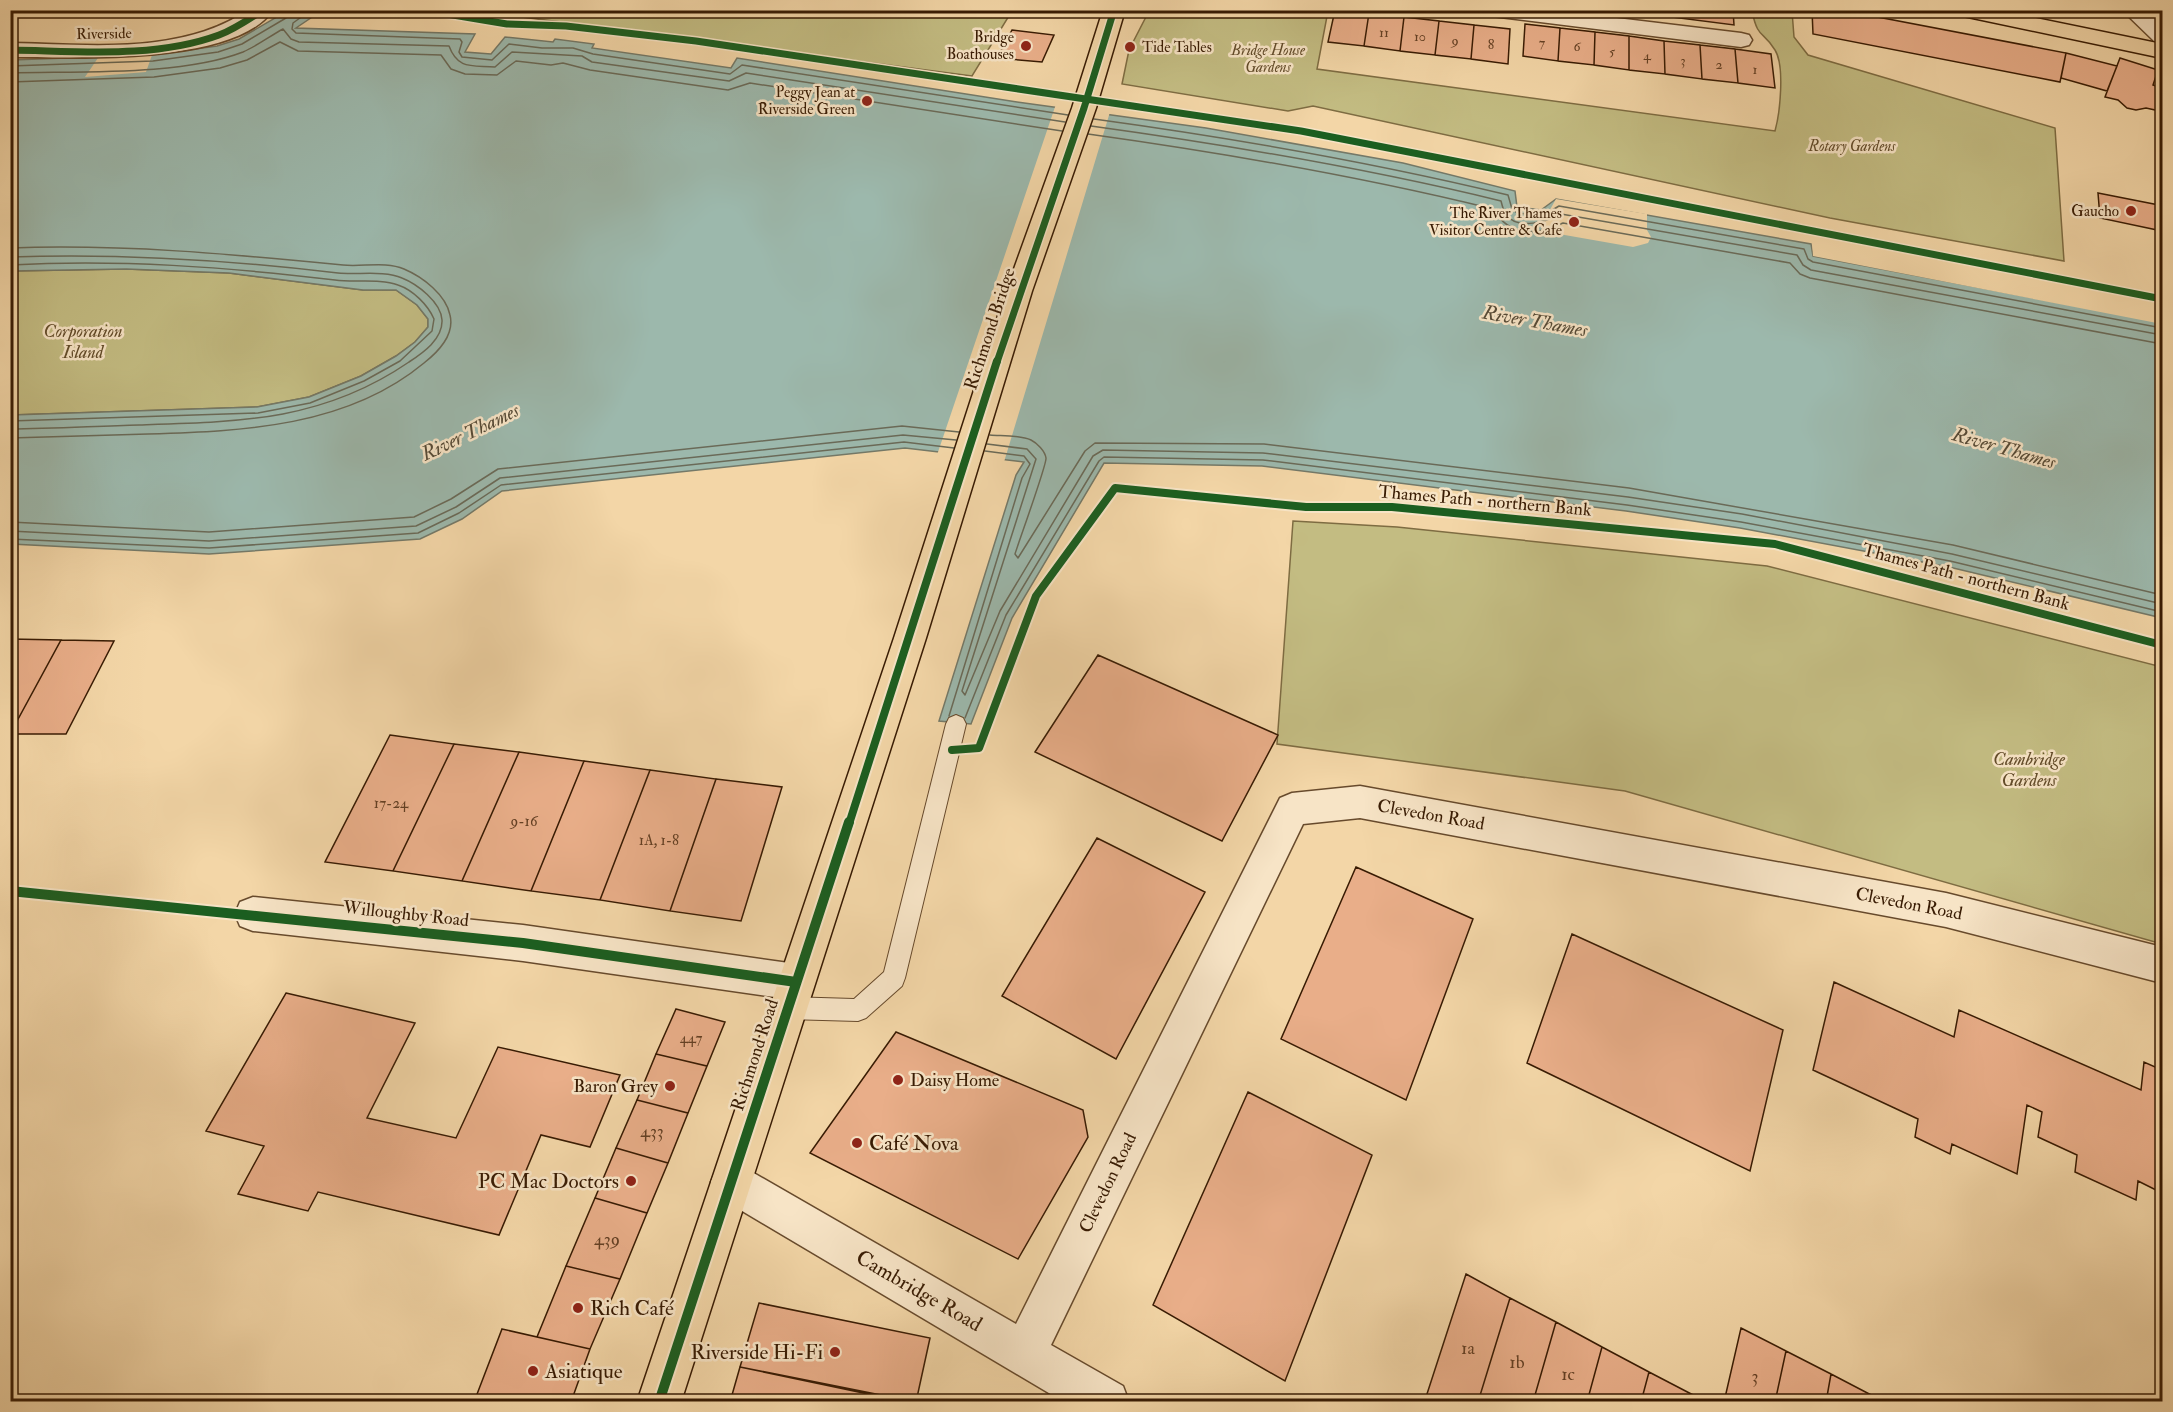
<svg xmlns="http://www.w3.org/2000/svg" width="2173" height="1412" viewBox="0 0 2173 1412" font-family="'IM FELL Double Pica',serif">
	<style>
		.green { fill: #c3bc82; stroke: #7e6c42; stroke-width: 1.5 }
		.water { fill: #9cb8ac; stroke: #747968; stroke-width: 1.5 }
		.pier { fill: #f3d6a7 }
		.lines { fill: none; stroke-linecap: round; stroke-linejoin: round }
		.shore { stroke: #6a6a58; stroke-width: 1.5 }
		.building { fill: #e9ae89; stroke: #381b03; stroke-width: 1.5 }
		.service-casing { stroke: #674a2c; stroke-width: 2 }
		.minor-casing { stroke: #674a2c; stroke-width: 3 }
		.primary-casing { stroke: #381b03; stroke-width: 3 }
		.service { fill: #f7e4c6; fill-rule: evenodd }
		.minor { fill: #f7e4c6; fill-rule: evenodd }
		.primary { fill: #f3d6a7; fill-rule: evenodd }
		.cycleway-far2-casing { stroke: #f7e4c6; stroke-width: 10 }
		.cycleway-far1-casing { stroke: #f7e4c6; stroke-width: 12 }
		.cycleway-casing { stroke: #f7e4c6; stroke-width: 14 }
		.cycleway-far2 { stroke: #1b5e20; stroke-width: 7 }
		.cycleway-far1 { stroke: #1b5e20; stroke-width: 8 }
		.cycleway { stroke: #1b5e20; stroke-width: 10 }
		.poi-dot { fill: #8f2418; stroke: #f7e4c6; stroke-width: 2 }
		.labels { text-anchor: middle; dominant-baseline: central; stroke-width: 5; stroke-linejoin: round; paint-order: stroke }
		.far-number-label { font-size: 14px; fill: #644024 }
		.far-street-label { font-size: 15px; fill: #381b03; stroke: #f7e4c6 }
		.far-poi-label { font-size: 15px; fill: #381b03; stroke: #f7e4c6; text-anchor: end }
		.far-park-label { font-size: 15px; font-style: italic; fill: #624b29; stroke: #f7e4c6 }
		.number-label { font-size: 15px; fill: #644024 }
		.street-label { font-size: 18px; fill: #381b03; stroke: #f7e4c6 }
		.park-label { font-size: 18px; font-style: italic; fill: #624b29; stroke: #f7e4c6 }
		.poi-label { font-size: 18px; fill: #381b03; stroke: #f7e4c6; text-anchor: start }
		.near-number-label { font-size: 18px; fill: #644024 }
		.water-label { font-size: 20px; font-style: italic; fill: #564a36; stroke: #f7e4c6 }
		.near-poi-label { font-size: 21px; fill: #381b03; stroke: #f7e4c6; text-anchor: start }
		.near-street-label { font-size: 21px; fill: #381b03; stroke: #f7e4c6 }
	</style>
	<rect width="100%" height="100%" fill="#f3d6a7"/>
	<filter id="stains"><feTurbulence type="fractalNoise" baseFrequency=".00333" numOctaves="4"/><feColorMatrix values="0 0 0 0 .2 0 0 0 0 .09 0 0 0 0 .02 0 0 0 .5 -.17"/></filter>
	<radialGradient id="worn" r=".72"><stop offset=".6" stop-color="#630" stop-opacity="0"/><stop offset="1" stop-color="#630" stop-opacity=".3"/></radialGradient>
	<path class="green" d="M510 11V10L1012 11 972 76 507 15Z
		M1149 11H1328L1317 69 1775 131C1780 113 1785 66 1775 50 1763 30 1758 40 1752 11H1792L1794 37 1808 55 2055 128 2064 261 1830 218 1313 106 1288 111 1122 84 1129 50Z
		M126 269 229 273 363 290H396L417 305 428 319V327L415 342 396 356 361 376 309 397 257 407 11 415V271Z
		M1293 521 1397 527 1767 566 2162 667V944L1625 791 1277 744Z"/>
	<path class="water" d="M287 11H321L296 28 475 34 465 52 491 54 505 37 553 42 555 39 594 44 592 48 731 68 737 58 1017 102 1206 128 1403 163 1515 191 1517 207 1541 210 1556 199 1811 244 1813 256 2162 322V618L1949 567 1740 528 1626 511 1262 466 1104 463 1012 618 971 724 939 721 1016 475 1024 462 905 448 502 491 462 519 420 539 209 554 11 544V415L257 407 309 397 361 376 396 356 415 342 428 327V319L417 305 396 290H363L229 273 126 269 11 271V60L152 55 217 46 239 39Z"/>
	<path class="pier" d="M152 55 146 72 85 77 98 58Z
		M1056 104 1110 112 1004 462 937 455Z
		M1556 199 1647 214V230L1651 237 1648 243 1633 247 1559 234 1542 224Z
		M1812 241 1815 254 2162 319V324L1813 256Z"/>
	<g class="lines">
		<path class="shore" d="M311 10 293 23 292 29 296 33 460 39 462 42 459 52 462 57 492 60 509 44 542 48H573L593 54 730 74 742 65 1068 115
			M10 66 153 61 218 52 242 44 286 18 289 10
			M10 73C78 71 181 76 243 52 257 46 270 36 283 29L291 39 299 42 449 46C458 70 472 65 495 67L512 52 582 56 592 62 729 81 746 73 1065 122
			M10 82 154 77 220 68 247 60 280 42 298 51 441 55 451 69 465 74 497 75 516 61 551 65 563 63 590 70 728 90 750 83 1062 131
			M1094 119C1233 138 1371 162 1508 195L1512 209 1517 213 1542 216 1559 206 1804 249 1808 259 1813 262 2162 328
			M1091 126C1229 145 1366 168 1501 201 1502 205 1504 212 1506 215 1519 231 1547 221 1561 214L1797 255 1803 265 1811 270 2162 335
			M1088 134C1224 153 1359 176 1493 209 1510 237 1535 236 1563 223L1790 263 1800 274 1810 278 2162 344
			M10 248C122 244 231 254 343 265 363 267 386 261 404 269 423 277 446 295 450 315 455 335 438 352 424 363 347 427 244 431 148 434 102 435 56 437 10 438
			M10 257C120 253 229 260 338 273 358 275 384 270 402 278 417 284 441 302 442 320 443 339 423 353 409 362 323 421 240 422 139 425 96 426 53 429 10 429
			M10 265C119 259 226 267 335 280 355 283 379 278 398 285 413 290 428 305 434 319L432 331 400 361 364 381 310 403 258 413 10 421
			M990 435C1002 436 1020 435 1031 440 1037 443 1045 451 1046 458 1047 464 1019 541 1015 554L1018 558 1085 451 1095 443 1264 444 1629 488 1953 545 2162 595
			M987 444 1027 449 1036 459 962 691 965 695 1000 611 1093 456 1103 450 1263 453 1628 497 1742 514 1952 554 2162 604
			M10 522 209 532 414 517 451 499 498 469 902 426 959 432
			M10 531 209 541 416 526 456 507 500 478 903 435 956 440
			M10 539 209 548 418 533 459 513 501 485 904 442 954 448
			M949 716 1022 478 1030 464 1024 456 985 451
			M965 718 1006 615 1099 461 1104 457 1263 460 1627 505 1741 522 1950 561 2162 612"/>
	</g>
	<path class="building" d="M1335 10 1369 13 1364 46 1328 42Z
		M1733 10 1734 25 1617 10Z
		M1812 10H1841L2066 53 2060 82 1813 34Z
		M1369 13 1404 17 1400 51 1364 46Z
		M1404 17 1439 21 1435 55 1400 51Z
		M1439 21 1474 25 1471 59 1435 55Z
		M1525 24 1560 28 1558 61 1523 56Z
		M1474 25 1510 29 1508 64 1471 59Z
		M1560 28 1595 32 1594 65 1558 61Z
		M1012 30 1054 35 1042 62 997 58Z
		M1595 32 1629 36V70L1594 65Z
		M1629 36 1664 41 1665 74 1629 70Z
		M1664 41 1700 45 1702 79 1665 74Z
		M1700 45 1735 49 1738 83 1702 79Z
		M1735 49 1771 54 1775 88 1738 83Z
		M2066 53 2117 66 2107 91 2061 78Z
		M2120 58 2158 70 2153 85 2162 88V116L2155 110 2146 108 2136 110 2127 108 2118 100 2105 97Z
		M2098 193 2159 205 2157 195 2162 196V231L2100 218Z
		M10 639 61 640 10 734Z
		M61 640 114 641 66 734H10Z
		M1098 655 1278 735 1222 841 1035 752Z
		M390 735 454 744 393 871 325 862Z
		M454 744 519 752 462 881 393 871Z
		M519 752 584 761 531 891 462 881Z
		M584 761 650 770 600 900 531 891Z
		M650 770 716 779 670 911 600 900Z
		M716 779 782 787 741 921 670 911Z
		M1097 838 1205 892 1116 1059 1002 996Z
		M1356 867 1473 919 1406 1100 1281 1039Z
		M1572 934 1783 1030 1750 1171 1527 1063Z
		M1834 982 1954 1037 1959 1010 2141 1090 2144 1062 2162 1070V1193L2138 1181 2136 1200 2075 1172 2077 1155 2038 1137 2042 1112 2027 1105 2017 1174 1952 1144 1950 1154 1915 1137 1918 1119 1813 1070Z
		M286 993 415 1023 367 1118 456 1138 498 1047 620 1075 590 1147 541 1135 499 1235 318 1192 308 1211 238 1194 264 1146 206 1131Z
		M676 1009 725 1022 707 1066 656 1054Z
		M896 1032 1083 1110 1088 1137 1018 1259 810 1153Z
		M656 1054 707 1066 688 1113 637 1100Z
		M1248 1092 1372 1155 1285 1381 1153 1305Z
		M637 1100 688 1113 668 1163 616 1148Z
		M616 1148 668 1163 647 1213 595 1198Z
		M595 1198 647 1213 620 1279 566 1266Z
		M566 1266 620 1279 590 1349 537 1337Z
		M1466 1274 1510 1298 1478 1402H1433L1426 1397Z
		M1510 1298 1556 1322 1533 1402H1478Z
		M759 1303 930 1338 916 1402 740 1367Z
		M1556 1322 1602 1347 1587 1402H1533Z
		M1741 1328 1786 1351 1775 1402H1724Z
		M502 1329 590 1349 571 1402H474Z
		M1602 1347 1649 1372 1641 1402H1587Z
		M1786 1351 1831 1374 1826 1402H1775Z
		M740 1367 906 1402H730Z
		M1649 1372 1697 1397 1696 1402H1641Z
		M1831 1374 1877 1398V1402H1826Z"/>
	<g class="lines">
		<defs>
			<path id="service" d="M956 715 963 718 966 724 905 978 902 986 866 1018 858 1021 787 1019 779 1016 776 1008 779 1000 787 997 854 999 884 972 946 724 949 718Z"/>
			<path id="minor" d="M248 10H273C235 66 72 57 10 57V43C88 44 180 56 248 10Z
				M1482 10H1550L1741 33 1749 35 1752 40 1749 45 1741 47 1492 16 1484 15Z
				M2122 10H2147L2162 22V42L2154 41Z
				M1360 786 1946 893 2162 947V983L1946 927 1360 818 1303 824 1051 1345 1123 1386 1129 1402H1064L717 1196 711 1182 717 1168 731 1162 745 1168 1016 1324 1280 798 1292 793Z
				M253 897 523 925 796 964 809 969 815 982 809 995 796 1000 523 961 253 931 240 926 235 914 240 902Z"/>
			<path id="primary" d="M1103 10H1125L1096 108 1032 291 926 638 681 1402H637L894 638 1006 291 1072 108Z
				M1953 10H1997L2162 44V58L1963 16 1955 15Z"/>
		</defs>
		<use href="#service" class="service-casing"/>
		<use href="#minor" class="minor-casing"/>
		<use href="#primary" class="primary-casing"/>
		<use href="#service" class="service"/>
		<use href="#minor" class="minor"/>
		<use href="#primary" class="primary"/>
		<defs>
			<path id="cycleway-far2" d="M423 10 507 24 566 26 696 41 1301 131 2162 299
				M10 50C78 51 154 59 219 35 235 29 249 19 263 10
				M997 362 1084 108 1114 10"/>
			<path id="cycleway-far1" d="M952 750 979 748 1036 596 1115 488 1306 507H1392L1775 544 2162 645
				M849 824 997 361"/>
			<path id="cycleway" d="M10 891 523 943 796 982
				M659 1402 849 822"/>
		</defs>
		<use href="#cycleway-far2" class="cycleway-far2-casing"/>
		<use href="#cycleway-far1" class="cycleway-far1-casing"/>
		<use href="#cycleway" class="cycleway-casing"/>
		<use href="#cycleway-far2" class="cycleway-far2"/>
		<use href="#cycleway-far1" class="cycleway-far1"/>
		<use href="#cycleway" class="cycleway"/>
	</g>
	<g class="poi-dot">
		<circle cx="1026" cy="46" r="6"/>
		<circle cx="1130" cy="47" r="6"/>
		<circle cx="867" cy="101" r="6"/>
		<circle cx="2131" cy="211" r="6"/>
		<circle cx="1574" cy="222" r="6"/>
		<circle cx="898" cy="1080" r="6"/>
		<circle cx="670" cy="1086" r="6"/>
		<circle cx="857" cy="1143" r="6"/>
		<circle cx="631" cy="1181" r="6"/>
		<circle cx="578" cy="1308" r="6"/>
		<circle cx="835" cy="1352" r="6"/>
		<circle cx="533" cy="1371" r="6"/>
	</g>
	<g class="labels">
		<g class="far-number-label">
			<text x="1384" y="32">11</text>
			<text x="1420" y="36">10</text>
			<text x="1455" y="40">9</text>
			<text x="1542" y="42">7</text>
			<text x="1491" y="44">8</text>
			<text x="1577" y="46">6</text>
			<text x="1612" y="51">5</text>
			<text x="1647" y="55">4</text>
			<text x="1683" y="60">3</text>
			<text x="1719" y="64">2</text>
			<text x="1755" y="69">1</text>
		</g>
		<g class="far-street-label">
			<text transform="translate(104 34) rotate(-1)">Riverside</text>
		</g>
		<g class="far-poi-label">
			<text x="1014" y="37">Bridge<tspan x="1014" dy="17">Boathouses</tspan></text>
			<text x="1142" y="47" text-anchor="start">Tide Tables</text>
			<text x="855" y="92">Peggy Jean at<tspan x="855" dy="17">Riverside Green</tspan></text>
			<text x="2119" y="211">Gaucho</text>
			<text x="1562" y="213">The River Thames<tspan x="1562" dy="17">Visitor Centre &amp; Cafe</tspan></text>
		</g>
		<g class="far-park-label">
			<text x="1268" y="50">Bridge House<tspan x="1268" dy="17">Gardens</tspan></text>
			<text x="1852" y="146">Rotary Gardens</text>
		</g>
		<g class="number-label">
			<text x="391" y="803">17-24</text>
			<text x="524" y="821">9-16</text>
			<text x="659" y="840">1A, 1-8</text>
			<text x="691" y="1038">447</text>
		</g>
		<g class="street-label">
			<text transform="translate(990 329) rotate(-72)">Richmond Bridge</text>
			<text transform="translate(1485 501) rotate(5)">Thames Path - northern Bank</text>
			<text transform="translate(1966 577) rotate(15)">Thames Path - northern Bank</text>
			<text transform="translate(1431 815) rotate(10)">Clevedon Road</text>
			<text transform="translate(1909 904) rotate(11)">Clevedon Road</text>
			<text transform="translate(406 914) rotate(6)">Willoughby Road</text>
			<text transform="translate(755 1055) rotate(-72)">Richmond Road</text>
			<text transform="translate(1108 1183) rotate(-64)">Clevedon Road</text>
		</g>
		<g class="park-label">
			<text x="83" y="331">Corporation<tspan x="83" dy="21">Island</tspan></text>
			<text x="2029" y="759">Cambridge<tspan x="2029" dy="21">Gardens</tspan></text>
		</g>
		<g class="poi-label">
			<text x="910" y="1080">Daisy Home</text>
			<text x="658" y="1086" text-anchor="end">Baron Grey</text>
		</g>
		<g class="near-number-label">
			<text x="652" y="1131">433</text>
			<text x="607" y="1239">439</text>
			<text x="1468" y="1348">1a</text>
			<text x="1517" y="1362">1b</text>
			<text x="1568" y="1374">1c</text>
			<text x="1755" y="1376">3</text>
		</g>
		<g class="water-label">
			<text transform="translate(1535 321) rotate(10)">River Thames</text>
			<text transform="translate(470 432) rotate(-26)">River Thames</text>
			<text transform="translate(2004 448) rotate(16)">River Thames</text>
		</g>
		<g class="near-poi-label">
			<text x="869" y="1143">Café Nova</text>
			<text x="619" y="1181" text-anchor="end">PC Mac Doctors</text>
			<text x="590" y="1308">Rich Café</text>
			<text x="823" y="1352" text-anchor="end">Riverside Hi-Fi</text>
			<text x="545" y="1371">Asiatique</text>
		</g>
		<g class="near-street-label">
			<text transform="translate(919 1291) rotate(30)">Cambridge Road</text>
		</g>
	</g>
	<rect width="2173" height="1412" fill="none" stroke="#f3d6a7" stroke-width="36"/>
	<rect x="12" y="12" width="2149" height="1388" fill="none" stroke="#381b03" stroke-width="3"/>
	<rect x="18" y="18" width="2137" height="1376" fill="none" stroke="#381b03" stroke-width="1.5"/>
	<rect width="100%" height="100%" filter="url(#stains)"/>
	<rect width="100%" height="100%" fill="url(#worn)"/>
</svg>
